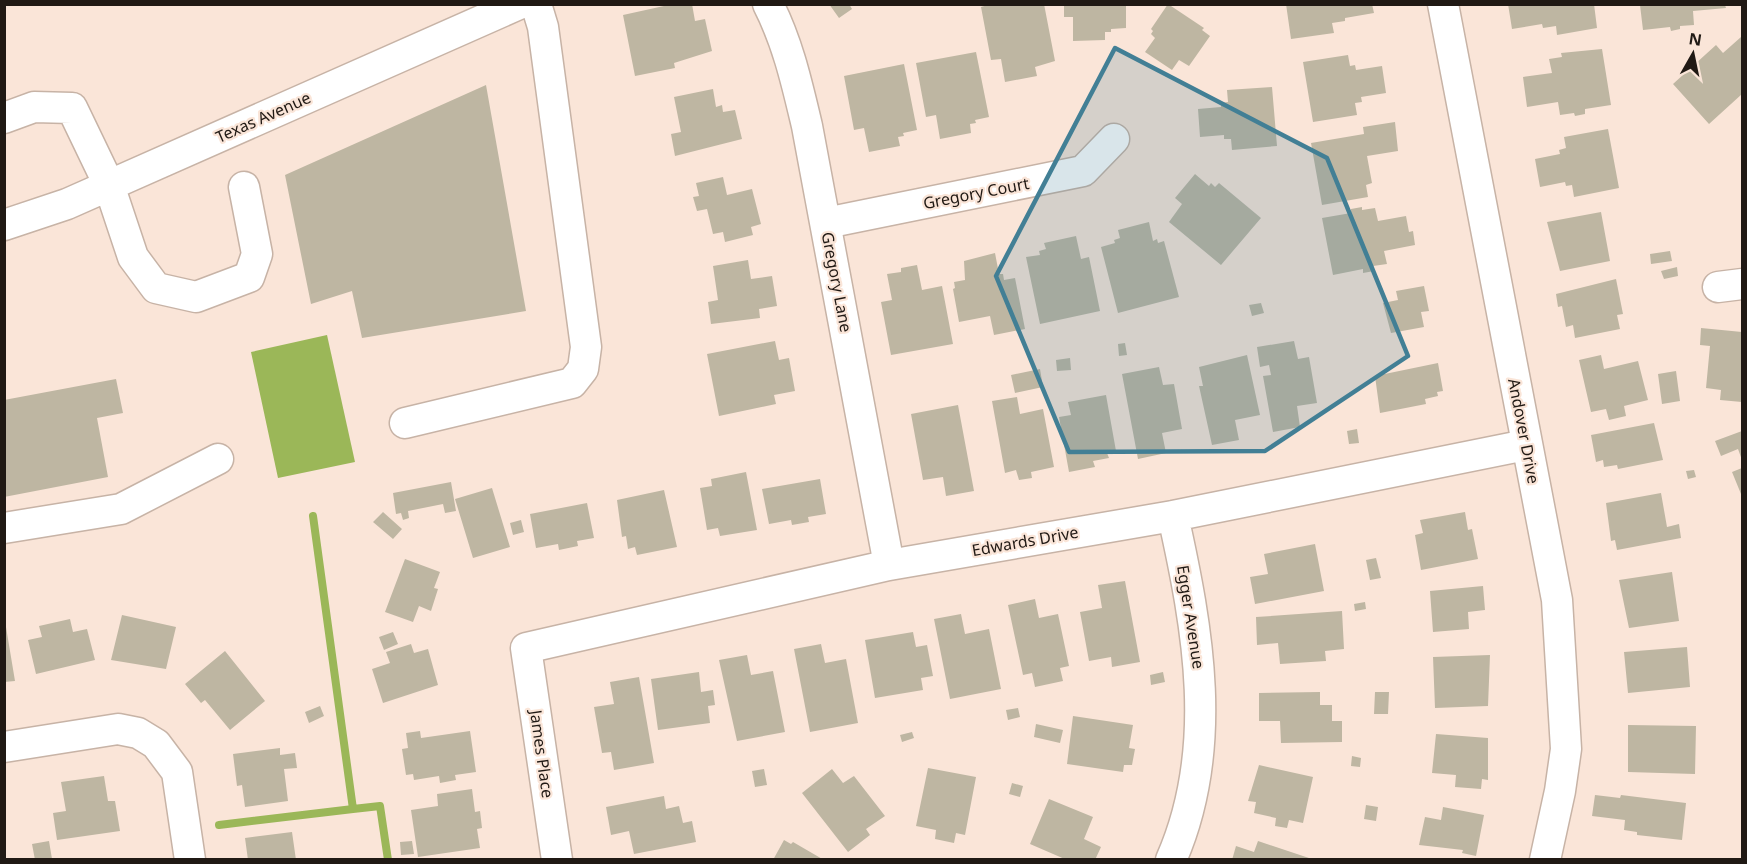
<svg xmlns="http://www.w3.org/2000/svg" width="1747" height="864" viewBox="0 0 1747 864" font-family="'Noto Sans',sans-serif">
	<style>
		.water { fill: #9bb758 }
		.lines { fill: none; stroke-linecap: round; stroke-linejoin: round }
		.stream { stroke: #9bb758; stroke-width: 8 }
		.building { fill: #beb6a2 }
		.minor-casing { stroke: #c7b3a6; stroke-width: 33 }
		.minor { stroke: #fff; stroke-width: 30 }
		.marked { fill: #427f95; fill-opacity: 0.2; stroke: #427f95; stroke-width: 4.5; stroke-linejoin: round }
		.labels { text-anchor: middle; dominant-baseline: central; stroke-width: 4.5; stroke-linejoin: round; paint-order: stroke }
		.street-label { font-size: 16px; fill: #201914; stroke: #fae5d8 }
	</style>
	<rect width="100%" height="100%" fill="#fae5d8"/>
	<path class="water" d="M327 335 355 462 278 478 251 352Z"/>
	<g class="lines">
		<path class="stream" d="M313 516 353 809 380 806 388 860
			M219 825 353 809"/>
	</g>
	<path class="building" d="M673 4H692L695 21 705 19 712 51 674 63 675 68 635 76 623 15Z
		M829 4H849L852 9 839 18Z
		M991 4H1044L1055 61 1035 67 1037 76 1005 82 1001 59 991 60 981 7Z
		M1064 4H1126V28L1111 29V32H1105V40L1073 41V17H1064Z
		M1168 4 1204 28 1202 30 1210 36 1189 66 1179 60 1172 70 1145 52 1155 38 1151 34 1153 31 1151 29Z
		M1286 4H1372L1374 13 1345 18V21L1332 23 1334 33 1291 39Z
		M1508 4H1594L1597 28 1557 35 1556 26 1543 28 1542 24 1512 29Z
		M1640 5H1725L1726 8 1693 11 1694 25 1680 26V29L1671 31 1670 27 1643 30Z
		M1741 37 1742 94 1709 124 1673 84 1716 45 1723 53Z
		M1602 49 1611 105 1585 109V114L1575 116 1574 113 1560 115 1558 102 1527 107 1523 77 1552 73 1549 59 1562 57 1561 53Z
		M976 52 989 117 975 120 976 123 970 124 971 133 940 139 936 115 926 117 916 63Z
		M1348 55 1350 66 1355 65 1356 70 1382 66 1386 93 1361 97 1362 102 1355 103 1357 115 1313 122 1303 62Z
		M904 64 917 130 903 133 904 136 898 137 900 146 869 152 864 128 854 130 844 76Z
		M486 85 526 311 362 338 352 291 311 304 285 175Z
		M1272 87 1277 146 1232 150 1231 139H1224V135L1200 137 1198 109 1221 107V103L1228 102 1227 90Z
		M713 89 716 107 722 105 723 112 735 110 742 139 675 156 671 134 681 132 674 97Z
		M1395 122 1398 151 1367 156 1372 183 1366 185 1368 197 1322 205 1311 143 1364 134 1363 127Z
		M1608 129 1619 188 1574 197 1572 185 1566 186 1565 182 1540 187 1535 159 1560 154 1559 150 1566 148 1564 137Z
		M1195 174 1209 186 1211 183 1215 187 1219 183 1261 218 1221 265 1169 222 1182 204 1175 198Z
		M723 177 727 195 752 189 761 224 751 227 753 235 725 242 723 232 713 234 707 209 697 211 693 197 699 196 696 183Z
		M1362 207V210L1375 208 1378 221 1406 216 1409 232 1413 231 1415 245 1384 251 1387 264 1373 266 1374 271 1363 273V269L1333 275 1322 218 1351 213V209Z
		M1601 212 1610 261 1560 271 1547 222Z
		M1149 222 1153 241 1157 239 1158 243 1164 241 1179 297 1118 313 1101 247 1115 243 1114 240 1120 238 1118 230Z
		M1076 236 1081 259 1089 257 1100 311 1040 324 1026 257 1040 255 1039 251 1046 249 1044 243Z
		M1670 251 1672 261 1651 264 1650 254Z
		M995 253 999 274H1003L1004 280 1015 278 1025 329 994 335 990 316 959 322 953 289 955 288 954 282 965 280 964 261Z
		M748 260 751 279 772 276 777 306 759 309 760 318 711 324 708 302 718 300 713 266Z
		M917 265 922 290 942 286 953 344 891 355 881 302 892 300 887 274 901 272V268Z
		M1677 267 1678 276 1664 279 1661 271Z
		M1616 279 1623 314 1617 315 1620 329 1575 338 1573 325 1566 327 1562 306 1558 307 1556 294Z
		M1424 286 1429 311 1421 312 1424 327 1391 333 1383 303 1398 300 1396 291Z
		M1261 303 1264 313 1252 316 1249 305Z
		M1701 328 1742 332V402L1720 400 1721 390 1706 388 1710 346 1700 345Z
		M775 341 779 360 789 358 795 391 774 395 776 404 719 416 707 354Z
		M1294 341 1298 359 1309 357 1317 403 1297 406 1300 427 1273 432 1263 376 1271 375 1269 365 1260 367 1257 347Z
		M1125 343 1127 355 1119 356 1118 344Z
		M1247 355 1260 415 1235 420 1239 440 1212 445 1199 386H1203L1199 367Z
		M1601 355 1604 369 1638 361 1648 400 1624 406 1626 416 1609 420 1606 409 1591 412 1579 360Z
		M1070 358 1071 370 1057 371 1056 360Z
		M1438 363 1443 391 1437 392 1438 396 1425 399 1426 404 1380 413 1375 376Z
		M1159 367 1163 385 1174 384 1182 429 1162 433 1166 453 1138 459 1122 374Z
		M1040 369 1043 387 1015 393 1011 375Z
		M1676 371 1680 401 1662 404 1658 374Z
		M116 379 123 413 97 418 108 477 4 497V400Z
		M1106 395 1116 451 1107 453 1109 458 1093 461 1095 467 1069 472 1059 417 1071 415 1068 402Z
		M1017 397 1020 414 1043 409 1054 467 1031 472 1032 478 1019 480 1016 470 1005 473 992 401Z
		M958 405 974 491 946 496 943 477 923 480 911 414Z
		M1654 423 1663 460 1618 469 1617 465 1604 467 1603 460 1596 462 1591 435Z
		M1357 429 1359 443 1349 444 1347 431Z
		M1742 431V460L1738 449 1721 456 1715 441Z
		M1742 468V494H1741L1732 472Z
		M1694 470 1696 477 1688 479 1686 471Z
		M746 472 757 530 720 536 718 528 707 530 700 488 712 486 711 479Z
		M820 479 826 514 808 517 809 522 792 525 791 520 769 524 762 489Z
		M451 482 456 511 445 513 443 504 408 511 409 518 403 520 401 513 396 514 393 493Z
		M492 488 510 547 473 558 455 499Z
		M664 490 677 547 637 555 635 547 628 549 626 536 622 537 617 500Z
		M1661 493 1667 527 1679 524 1681 538 1617 550 1615 540 1611 541 1606 503Z
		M587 503 594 538 577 541 578 546 559 550 558 544 536 548 530 514Z
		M383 512 402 529 393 539 373 522Z
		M1465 512 1468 530 1472 529 1478 559 1421 570 1415 535 1423 533 1420 520Z
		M521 520 524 532 513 535 510 523Z
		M1315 544 1324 591 1255 604 1250 577 1268 574 1264 554Z
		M1376 558 1381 578 1370 580 1366 560Z
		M405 559 440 572 434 588 438 589 431 611 419 606 413 622 385 612Z
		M1672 572 1679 621 1629 628 1619 580Z
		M1125 581 1140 662 1112 667 1111 657 1089 661 1080 612 1102 608 1098 585Z
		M1483 586 1485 610 1468 612 1469 629 1433 632 1430 591Z
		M1035 599 1039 618 1058 614 1069 666 1060 668 1063 681 1035 687 1032 673 1023 675 1008 605Z
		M1365 602 1366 609 1355 611 1354 604Z
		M1342 611 1344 649 1325 651 1326 661 1280 664 1278 643 1257 645 1256 617Z
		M961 614 965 634 989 629 1001 689 950 699 934 619Z
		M4 615 15 681 4 682Z
		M122 615 176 627 166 669 111 660Z
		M70 619 73 632 87 629 95 660 36 674 28 640 42 637 39 626Z
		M393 632 398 644 384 650 379 637Z
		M913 632 916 647 927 645 933 676 921 678 923 690 875 698 865 640Z
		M411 644 414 653 428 649 438 685 383 703 372 669 390 663 386 652Z
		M821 644 825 663 846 659 858 723 810 732 794 649Z
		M1687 647 1690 687 1628 693 1624 652Z
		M225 651 265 701 230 730 205 700 201 703 185 684Z
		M747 655 751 675 773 671 785 732 737 741 719 660Z
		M1490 655 1488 706 1435 708 1433 657Z
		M699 672 701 692 713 690 715 705 708 706 710 723 658 730 651 679Z
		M1163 672 1165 682 1151 685 1150 675Z
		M639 677 654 763 614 770 611 752 602 753 594 707 614 704 610 682Z
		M1320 692V705H1332V721H1342V742L1281 743 1280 721H1259V693Z
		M1375 692H1389L1388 714H1374Z
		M320 706 324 716 309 723 305 712Z
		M1018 708 1020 717 1008 720 1006 710Z
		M1073 716 1133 725 1129 748 1135 749 1132 765H1124L1123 772 1067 764Z
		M1036 724 1063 730 1060 743 1034 737Z
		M1628 725 1696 726 1695 774 1628 772Z
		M420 731 421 738 470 731 476 772 455 775 456 780 440 783 439 776 414 780 413 774 406 775 402 749 408 748 406 733Z
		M912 732 914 738 902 742 900 735Z
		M1436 734 1488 738V780L1482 779 1481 789 1455 787 1456 775 1432 773Z
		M280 748V755L295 753 297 768 284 769 288 801 245 807 242 785 237 786 233 754Z
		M1352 756 1361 758 1360 767 1351 766Z
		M1259 765 1313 777 1303 823 1289 820 1287 828 1275 826 1276 818 1254 813 1256 802 1248 801Z
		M928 768 976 777 965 835 956 833 954 843 935 839 936 830 916 826Z
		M764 769 767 785 755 787 752 771Z
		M832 769 843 783 854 776 885 816 866 829 870 835 848 852 802 793Z
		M104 776 108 801H115L120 831 57 840 53 813 66 811 61 782Z
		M1012 783 1023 786 1020 797 1009 794Z
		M472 789 475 812 480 811 482 828 477 829 480 848 418 857 411 810 438 806 437 794Z
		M1595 795 1620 798 1621 795 1686 803 1682 840 1637 835V832L1624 830 1625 820 1592 816Z
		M664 796 666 809 679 806 683 823 692 821 696 842 634 854 629 831 611 835 606 807Z
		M1049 799 1093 817 1084 839 1101 847 1095 860H1067L1030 844Z
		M1366 805 1378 807 1376 821 1364 819Z
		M1443 807 1484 815 1476 856 1462 853 1463 850 1419 845 1425 817 1441 820Z
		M292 832 296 860H248L245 838Z
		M784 840 791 844 793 842 824 860H773Z
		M49 841 52 859 35 860 32 844Z
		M412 841 414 854 401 855 400 842Z
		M1258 841 1309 858V860H1232L1236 846 1254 852Z"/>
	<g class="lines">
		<defs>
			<path id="minor" d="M768 4C788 43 797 84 807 126L889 565
				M1443 4 1557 600 1566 749 1560 791 1545 860
				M4 118 34 107 72 108 109 185 133 257 156 288 196 297 249 277 257 254 244 187
				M826 223 1083 171 1114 139
				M4 225 67 204 519 4
				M1718 287 1742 284
				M405 423 572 383 583 369 586 347 543 27 536 4
				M4 528 121 509 218 459
				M4 747 118 729 138 733 156 744 177 772 190 860
				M557 860 526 648 889 565 1173 516 1526 445
				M1171 860C1220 749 1198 629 1173 516"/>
		</defs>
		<use href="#minor" class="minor-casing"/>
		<use href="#minor" class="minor"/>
	</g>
	<path class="marked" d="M1115 48 1327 158 1408 356 1265 451 1069 452 996 276Z"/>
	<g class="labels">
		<g class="street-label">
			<text transform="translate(263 117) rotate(-24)">Texas Avenue</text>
			<text transform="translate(976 193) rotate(-11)">Gregory Court</text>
			<text transform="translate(837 282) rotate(79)">Gregory Lane</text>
			<text transform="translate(1524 431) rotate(79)">Andover Drive</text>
			<text transform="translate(1025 541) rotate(-10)">Edwards Drive</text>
			<text transform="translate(1191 617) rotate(81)">Egger Avenue</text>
			<text transform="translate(542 754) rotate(82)">James Place</text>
		</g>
	</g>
	<rect width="1747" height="864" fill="none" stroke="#201914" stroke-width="12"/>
	<g transform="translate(1693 54) rotate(9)" stroke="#fae5d8" stroke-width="4.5" paint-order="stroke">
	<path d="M0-4.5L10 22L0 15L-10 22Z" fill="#201914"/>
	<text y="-9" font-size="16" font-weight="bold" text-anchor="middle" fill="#201914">N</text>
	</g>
</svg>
